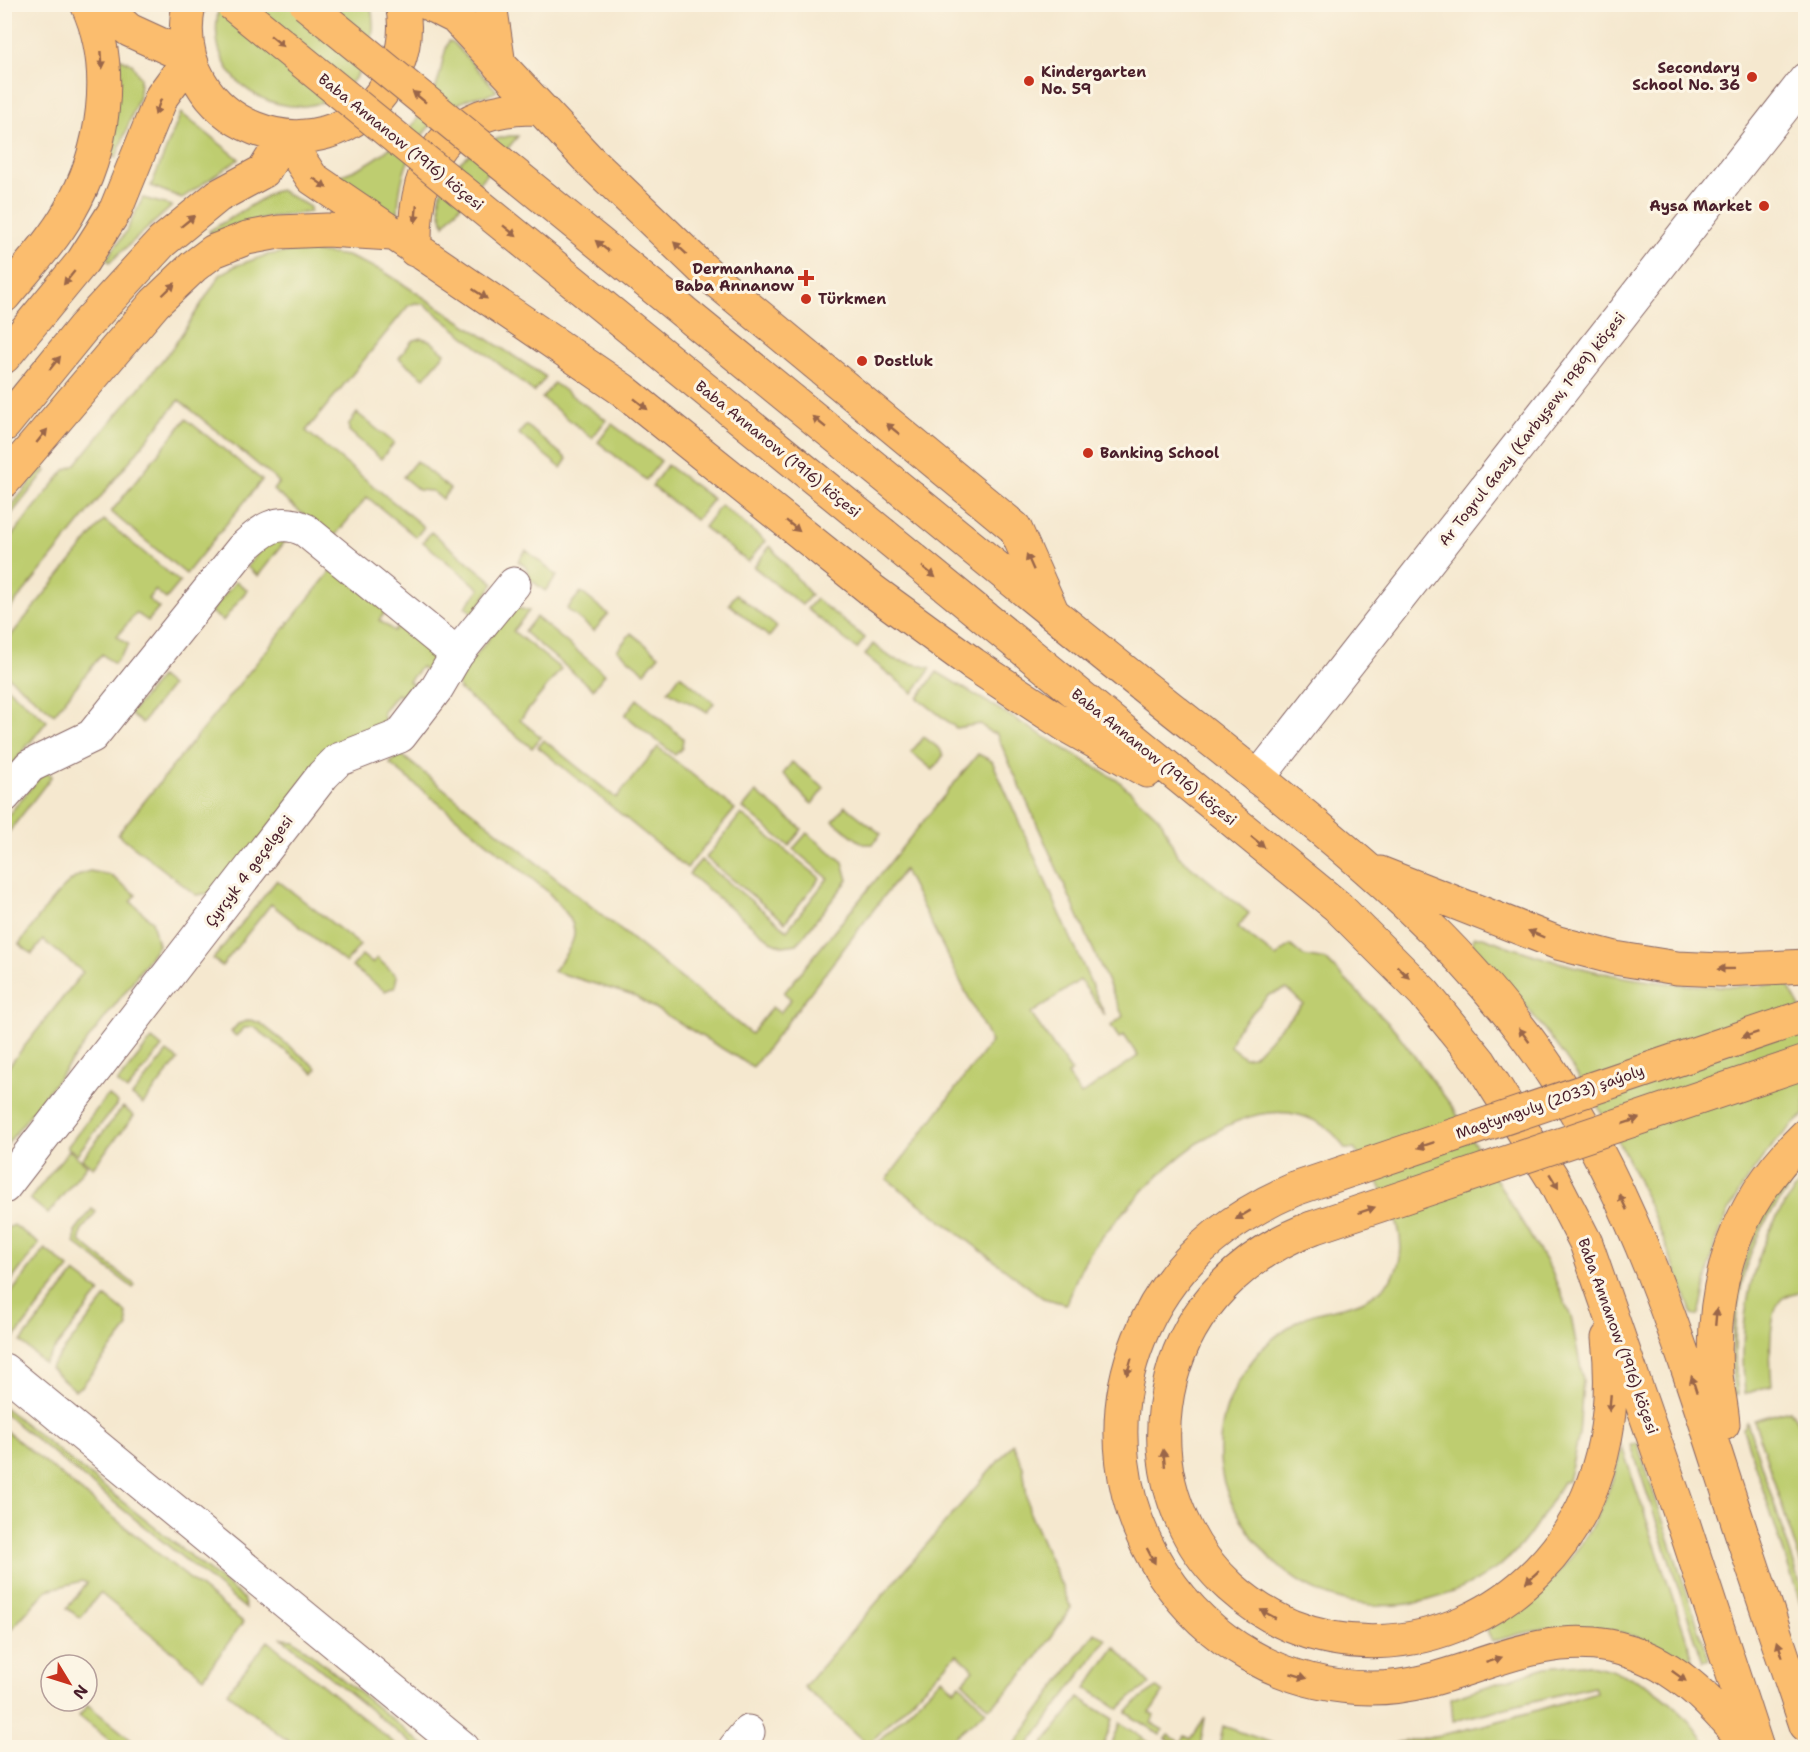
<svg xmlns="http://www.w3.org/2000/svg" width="1810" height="1752" viewBox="0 0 1810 1752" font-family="'Shantell Sans',sans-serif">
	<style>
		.green { fill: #becd6f; stroke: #84764d; stroke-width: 1.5; fill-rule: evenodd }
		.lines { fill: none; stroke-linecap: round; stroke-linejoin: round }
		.minor-casing { stroke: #866564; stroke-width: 35 }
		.major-casing { stroke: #866564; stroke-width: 35 }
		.minor { stroke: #fff; stroke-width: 33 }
		.major { stroke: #fbbd6e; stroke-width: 33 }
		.major-bridge-casing { stroke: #866564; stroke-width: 35; stroke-linecap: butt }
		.major-bridge { stroke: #fbbd6e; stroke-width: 33 }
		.oneway { fill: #9a6649 }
		.poi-dot { fill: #c8321e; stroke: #fcf5e5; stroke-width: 2 }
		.labels { text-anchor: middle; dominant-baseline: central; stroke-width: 6; stroke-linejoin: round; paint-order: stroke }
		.poi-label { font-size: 15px; font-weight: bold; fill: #4a1f2b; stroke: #fcf5e5; text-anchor: start }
		.street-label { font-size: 15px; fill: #4a1f2b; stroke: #fcf5e5 }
	</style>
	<rect width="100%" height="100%" fill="#fcf5e5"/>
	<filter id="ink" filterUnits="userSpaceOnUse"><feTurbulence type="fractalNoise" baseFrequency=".0167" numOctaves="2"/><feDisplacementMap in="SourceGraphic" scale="12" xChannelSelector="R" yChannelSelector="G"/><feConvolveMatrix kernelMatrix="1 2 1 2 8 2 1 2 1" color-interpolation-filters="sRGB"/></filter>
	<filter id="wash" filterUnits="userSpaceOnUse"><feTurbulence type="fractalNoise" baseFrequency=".008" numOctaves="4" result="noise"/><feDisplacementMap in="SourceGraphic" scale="24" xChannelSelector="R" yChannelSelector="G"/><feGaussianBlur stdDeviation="1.35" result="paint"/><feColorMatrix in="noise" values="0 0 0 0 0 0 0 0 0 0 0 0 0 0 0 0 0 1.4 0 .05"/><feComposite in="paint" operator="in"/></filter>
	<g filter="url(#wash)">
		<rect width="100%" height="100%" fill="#f5e8cf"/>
		<path class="green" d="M370 4C376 24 373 39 366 58 331 148 193 101 220 5Z
			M449 41 453 42 497 91C489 97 476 95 466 100 421 120 399 165 398 213L395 215 338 176C380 164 418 128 436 87 442 72 442 55 449 41Z
			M117 57 132 64 140 78 139 96 116 158 110 156 114 140Z
			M181 113 239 159 182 198 151 186Z
			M509 136H518L444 225C442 216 438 207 440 197 445 168 481 140 509 136Z
			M280 190 310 207V212L265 218 213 237 209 231 273 192Z
			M143 198 172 206 110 262 106 259 124 235Z
			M302 250 347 256 383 271 546 377 534 392 424 304 415 303 408 306 306 431 424 527 416 537 367 497 333 538 273 490 279 482 179 400 5 615V544L65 470 75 465 174 346 220 275 235 266 267 255Z
			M421 338 429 340 445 353 424 378 399 358 412 341Z
			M554 383 606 420 592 438 542 398Z
			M357 413 394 443 381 459 349 431V424Z
			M186 419 262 480 186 574 111 512Z
			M612 424 661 461 646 480 598 442Z
			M526 425 567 459 561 468 519 434Z
			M416 461 450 489 442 499 432 491 419 490 403 477Z
			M667 465 713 499 696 520 652 486Z
			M42 468 46 471 5 522V514Z
			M721 505 765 541 748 562 704 527Z
			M104 520 180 582 166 599 155 590 148 599 159 608 148 621 136 613 117 636 129 645 114 664 102 654 54 714 5 674V643Z
			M431 532 494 583 474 614 465 607 480 589 423 542Z
			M290 535 258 576 247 567 270 537Z
			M770 546 811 595 802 605 754 567Z
			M526 550 557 576 545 591 530 579 526 567 518 561Z
			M334 567 387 610 379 620 394 631 402 622 439 653 429 674 421 667 409 681 417 689 408 699 397 694 383 711 385 726 211 893 196 895 118 834Z
			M236 581 247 590 223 621 211 612Z
			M581 592 608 614 594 631 567 609Z
			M736 594 777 627 769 637 729 604Z
			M816 599 865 638 857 649 807 609Z
			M514 607 529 611 513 631 561 669 520 720 541 737 532 748 460 690 456 680Z
			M536 617 605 674 593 689 524 632Z
			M631 633 659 655 645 672 617 650Z
			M873 644 893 659 931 668 913 693 865 655Z
			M937 672 1120 782 1161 820 1177 855 1249 913 1238 927 1276 957 1290 945 1303 956 1326 960 1395 1030 1453 1108 1551 1270 1571 1317 1583 1380 1579 1435 1568 1481 1563 1482C1543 1514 1526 1548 1494 1570 1411 1628 1300 1616 1246 1527 1234 1508 1224 1491 1221 1469 1213 1410 1247 1350 1298 1321 1318 1309 1341 1310 1362 1301 1435 1267 1389 1193 1354 1149H1345C1336 1132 1318 1120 1299 1115 1222 1096 1137 1193 1094 1247 1081 1264 1074 1285 1066 1304L1043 1298 887 1179 991 1042 904 870 753 1067 634 996 553 971C584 932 580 927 547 891L390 764 399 753 751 1034 772 1007 780 1013 791 999 784 993 978 754 992 761 1105 1015 1080 980 1031 1014 1071 1071 1067 1075 1081 1095 1138 1056 1124 1035 1119 1038 1111 1026 1123 1016 996 733H991L980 724 956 728 918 698ZM1287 989 1303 1004 1253 1056 1244 1057 1230 1046 1236 1030 1269 995Z
			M680 675 714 703 707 712C693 701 684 703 668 691Z
			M160 677 171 686 142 723 130 714Z
			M5 686 47 721 5 774Z
			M637 699 683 738 682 748 675 755 625 715Z
			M924 737 940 749 943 756 933 770 911 752Z
			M544 740 616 798 658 747 735 809 687 868 538 747Z
			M792 762 824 788 812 804C799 794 795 783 783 774Z
			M45 771 52 776 5 837V819Z
			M756 792 802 829 789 846 743 808Z
			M845 806 881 834 873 844H863L833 821Z
			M741 814 820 878 785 922 706 858Z
			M807 833 843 862 848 880 797 944 783 946 771 941 689 874 701 860 787 930 828 878 793 849Z
			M90 871 110 875 136 895 131 902 152 921 158 945 128 988 5 1147V1071L83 972 43 940 32 954 19 944C36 923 64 876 90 871Z
			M277 880 360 945 346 963 271 904 222 966 213 959Z
			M1474 937H1483C1581 975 1681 994 1787 984L1805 1017V1114C1765 1148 1732 1194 1715 1245 1707 1266 1706 1297 1698 1316L1692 1314C1672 1259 1650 1203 1623 1150 1583 1075 1530 1007 1472 944Z
			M362 955 372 963 377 958 397 976 395 987 385 991 352 967Z
			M250 1020 260 1023 317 1068 314 1073 254 1027 244 1028 236 1036 231 1032 238 1024Z
			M152 1039 162 1047 127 1091 117 1083Z
			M167 1052 178 1060 143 1104 132 1096Z
			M108 1095 118 1103 77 1154 67 1147Z
			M123 1107 134 1116 93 1167 82 1159Z
			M69 1150 87 1165 48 1214 30 1199Z
			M1805 1159C1805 1168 1772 1210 1764 1224 1736 1276 1731 1337 1738 1394L1733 1395C1729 1296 1738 1236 1805 1159Z
			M1805 1177V1290C1799 1292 1788 1294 1783 1298 1767 1310 1770 1367 1772 1385L1745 1394C1737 1314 1752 1239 1805 1177Z
			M92 1209 96 1212 81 1231 80 1241 135 1285 133 1288 75 1243V1231Z
			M14 1225 39 1244 5 1289V1229Z
			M45 1249 69 1268 15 1337 5 1327V1301Z
			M75 1273 100 1292 44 1363 21 1342Z
			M106 1297 126 1313 128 1327 82 1386 75 1390 50 1368Z
			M4 1407 243 1598 246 1609 5 1414Z
			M1790 1410 1799 1425 1805 1428V1577L1754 1420Z
			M1747 1422 1805 1598V1617L1743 1429Z
			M5 1430 243 1622 204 1677 100 1593 80 1618 67 1608 87 1583 82 1581 47 1590 5 1636Z
			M1637 1443 1709 1659 1703 1662 1631 1445Z
			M1013 1444 1023 1467 1029 1511 1071 1608C1045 1646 1025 1678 989 1708L963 1682 974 1670 957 1654 868 1745 804 1687Z
			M1622 1447 1696 1667C1630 1622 1566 1617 1492 1642L1487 1630C1561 1584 1601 1532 1622 1447Z
			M1095 1632 1106 1640 1027 1747H1013Z
			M282 1638 293 1639 426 1747H416Z
			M268 1641 399 1747H295L227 1692Z
			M1115 1647 1150 1684 1131 1697 1119 1709 1086 1688Z
			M1582 1664C1637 1671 1678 1700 1708 1747H1364C1448 1738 1517 1717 1596 1692L1594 1686 1453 1721 1451 1698 1546 1667Z
			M942 1678 954 1690 960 1684 986 1711 942 1747H872Z
			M1157 1688 1163 1693 1150 1713 1155 1716 1151 1723 1163 1730 1160 1735 1126 1713 1136 1702Z
			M1079 1698 1113 1719 1103 1747H1041Z
			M88 1705 135 1743 132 1747H118L79 1716Z
			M1205 1718 1200 1747H1180L1166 1739 1169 1735 1181 1743 1185 1736 1191 1739Z
			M1120 1723 1153 1745 1151 1747 1139 1741 1135 1747 1129 1744 1127 1747H1111Z
			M1223 1726 1278 1745 1276 1747H1219Z"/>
	</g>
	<g filter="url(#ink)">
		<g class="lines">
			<defs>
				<path id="minor" d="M1258 778 1806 79
					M4 796 30 766 92 736 242 549C261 531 278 516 305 530L457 654
					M4 1187 323 775 338 760 400 736 437 688 457 654 514 584
					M4 1370 463 1748
					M735 1748 748 1732"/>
				<path id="major" d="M189 4C164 125 323 188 388 84 403 61 408 31 402 4
					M429 4 455 17 590 161 709 275 1015 528 1051 609
					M490 4 499 65
					M285 137 312 178 623 390 873 591 973 664 1067 726 1147 771
					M415 250C413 162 444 106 540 108
					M4 296C26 269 52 242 69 212 104 152 117 69 87 4
					M4 357 83 261 116 209 162 96 190 58 129 30 100 4
					M4 425 83 328 162 242 218 196 264 171 285 137
					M4 481 155 303 194 266 214 251 247 238 279 232 327 230 391 234
					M913 499C1008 577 1103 655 1200 731 1329 835 1467 940 1557 1081 1640 1211 1684 1356 1731 1501 1755 1576 1781 1650 1806 1725
					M884 535 1337 906 1424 993 1480 1062 1553 1179 1586 1243 1682 1519 1757 1748
					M1380 873 1558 943 1615 958 1677 968 1722 970 1806 966
					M1295 1189C1225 1219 1168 1266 1139 1339 1074 1502 1192 1686 1370 1688 1455 1689 1523 1630 1609 1646 1672 1658 1711 1701 1750 1748
					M1312 1228C1245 1253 1189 1307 1171 1378 1158 1430 1162 1481 1186 1529 1208 1573 1247 1607 1291 1626 1408 1673 1540 1610 1588 1496 1610 1445 1614 1392 1608 1338
					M1723 1424C1722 1408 1718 1391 1716 1375 1710 1280 1736 1202 1806 1135"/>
			</defs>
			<use href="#minor" class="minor-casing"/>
			<use href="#major" class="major-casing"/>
			<use href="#minor" class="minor"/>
			<use href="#major" class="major"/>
			<defs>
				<path id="major-bridge" d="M232 4 884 535
					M306 4 913 499
					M1295 1189 1806 1016
					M1312 1228 1806 1062"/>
			</defs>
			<use href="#major-bridge" class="major-bridge-casing"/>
			<use href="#major-bridge" class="major-bridge"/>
		</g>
		<defs><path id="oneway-solid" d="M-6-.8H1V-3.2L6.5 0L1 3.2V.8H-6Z" transform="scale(1.5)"/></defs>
		<g class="oneway">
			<use href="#oneway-solid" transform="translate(277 41) rotate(39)"/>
			<use href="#oneway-solid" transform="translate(102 60) rotate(86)"/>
			<use href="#oneway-solid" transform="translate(419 97) rotate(-141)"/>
			<use href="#oneway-solid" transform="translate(158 107) rotate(111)"/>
			<use href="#oneway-solid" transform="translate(320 183) rotate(36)"/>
			<use href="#oneway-solid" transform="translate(416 214) rotate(95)"/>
			<use href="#oneway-solid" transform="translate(188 221) rotate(-39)"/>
			<use href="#oneway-solid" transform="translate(510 231) rotate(39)"/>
			<use href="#oneway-solid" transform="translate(602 246) rotate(-141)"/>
			<use href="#oneway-solid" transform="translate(680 248) rotate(-137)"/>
			<use href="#oneway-solid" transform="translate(69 278) rotate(129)"/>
			<use href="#oneway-solid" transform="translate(169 289) rotate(-44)"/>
			<use href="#oneway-solid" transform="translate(480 294) rotate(34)"/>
			<use href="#oneway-solid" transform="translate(55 363) rotate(-51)"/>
			<use href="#oneway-solid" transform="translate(641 404) rotate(39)"/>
			<use href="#oneway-solid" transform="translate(819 422) rotate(-141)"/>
			<use href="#oneway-solid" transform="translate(893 429) rotate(-141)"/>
			<use href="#oneway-solid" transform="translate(42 436) rotate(-51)"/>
			<use href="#oneway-solid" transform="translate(793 526) rotate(39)"/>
			<use href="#oneway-solid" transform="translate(1030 562) rotate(-114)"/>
			<use href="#oneway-solid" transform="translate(929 572) rotate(39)"/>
			<use href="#oneway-solid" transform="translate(1258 842) rotate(39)"/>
			<use href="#oneway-solid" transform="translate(1536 934) rotate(-157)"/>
			<use href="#oneway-solid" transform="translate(1726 969) rotate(179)"/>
			<use href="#oneway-solid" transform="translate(1403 972) rotate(45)"/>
			<use href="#oneway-solid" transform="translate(1524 1035) rotate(-127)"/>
			<use href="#oneway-solid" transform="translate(1750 1035) rotate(161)"/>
			<use href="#oneway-solid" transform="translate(1631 1121) rotate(-19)"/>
			<use href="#oneway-solid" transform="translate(1426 1145) rotate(161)"/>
			<use href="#oneway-solid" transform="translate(1554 1181) rotate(59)"/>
			<use href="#oneway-solid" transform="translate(1623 1202) rotate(-115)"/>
			<use href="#oneway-solid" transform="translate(1367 1210) rotate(-19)"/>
			<use href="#oneway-solid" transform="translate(1243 1215) rotate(149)"/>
			<use href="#oneway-solid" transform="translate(1716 1317) rotate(-85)"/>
			<use href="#oneway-solid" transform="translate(1129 1367) rotate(106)"/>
			<use href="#oneway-solid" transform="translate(1694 1384) rotate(-108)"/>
			<use href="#oneway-solid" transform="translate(1610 1403) rotate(95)"/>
			<use href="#oneway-solid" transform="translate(1164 1458) rotate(-96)"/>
			<use href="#oneway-solid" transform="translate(1151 1556) rotate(62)"/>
			<use href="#oneway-solid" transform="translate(1532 1577) rotate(138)"/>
			<use href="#oneway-solid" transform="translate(1268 1614) rotate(-151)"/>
			<use href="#oneway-solid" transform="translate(1780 1649) rotate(-108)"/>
			<use href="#oneway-solid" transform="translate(1494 1660) rotate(-19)"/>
			<use href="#oneway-solid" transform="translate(1299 1676) rotate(17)"/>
			<use href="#oneway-solid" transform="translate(1679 1676) rotate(36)"/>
		</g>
	</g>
	<g class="poi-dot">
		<circle cx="1752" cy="77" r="6"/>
		<circle cx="1029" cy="81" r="6"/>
		<circle cx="1764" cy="206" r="6"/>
		<path d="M803 269h6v6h6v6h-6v6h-6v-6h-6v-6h6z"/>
		<circle cx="806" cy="299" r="6"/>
		<circle cx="862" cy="361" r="6"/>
		<circle cx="1088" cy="453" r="6"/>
	</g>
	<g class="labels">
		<g class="poi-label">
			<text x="1740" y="68" text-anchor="end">Secondary<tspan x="1740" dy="17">School No. 36</tspan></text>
			<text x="1041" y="72">Kindergarten<tspan x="1041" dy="17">No. 59</tspan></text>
			<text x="1752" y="206" text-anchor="end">Aysa Market</text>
			<text x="794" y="269" text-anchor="end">Dermanhana<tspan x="794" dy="17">Baba Annanow</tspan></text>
			<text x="818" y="299">Türkmen</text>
			<text x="874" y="361">Dostluk</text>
			<text x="1100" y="453">Banking School</text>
		</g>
		<g class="street-label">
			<text transform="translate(401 142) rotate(39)">Baba Annanow (1916) köçesi</text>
			<text transform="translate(1532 429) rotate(-52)">Ar Togrul Gazy (Karbyşew, 1989) köçesi</text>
			<text transform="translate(778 449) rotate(39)">Baba Annanow (1916) köçesi</text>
			<text transform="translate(1154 757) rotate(39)">Baba Annanow (1916) köçesi</text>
			<text transform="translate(249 871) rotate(-53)">Çyrçyk 4 geçelgesi</text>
			<text transform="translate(1550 1102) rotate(-19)">Magtymguly (2033) şaýoly</text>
			<text transform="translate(1618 1336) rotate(70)">Baba Annanow (1916) köçesi</text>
		</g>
	</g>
	<rect width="1810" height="1752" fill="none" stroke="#fcf5e5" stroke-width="24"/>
	<g transform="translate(69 1683) rotate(128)"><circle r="28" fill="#fcf5e5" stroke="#b59f9b" stroke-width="1.5"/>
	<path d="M0-4.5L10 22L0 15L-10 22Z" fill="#c8321e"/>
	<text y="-9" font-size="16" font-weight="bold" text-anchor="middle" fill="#4a1f2b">N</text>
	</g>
</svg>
